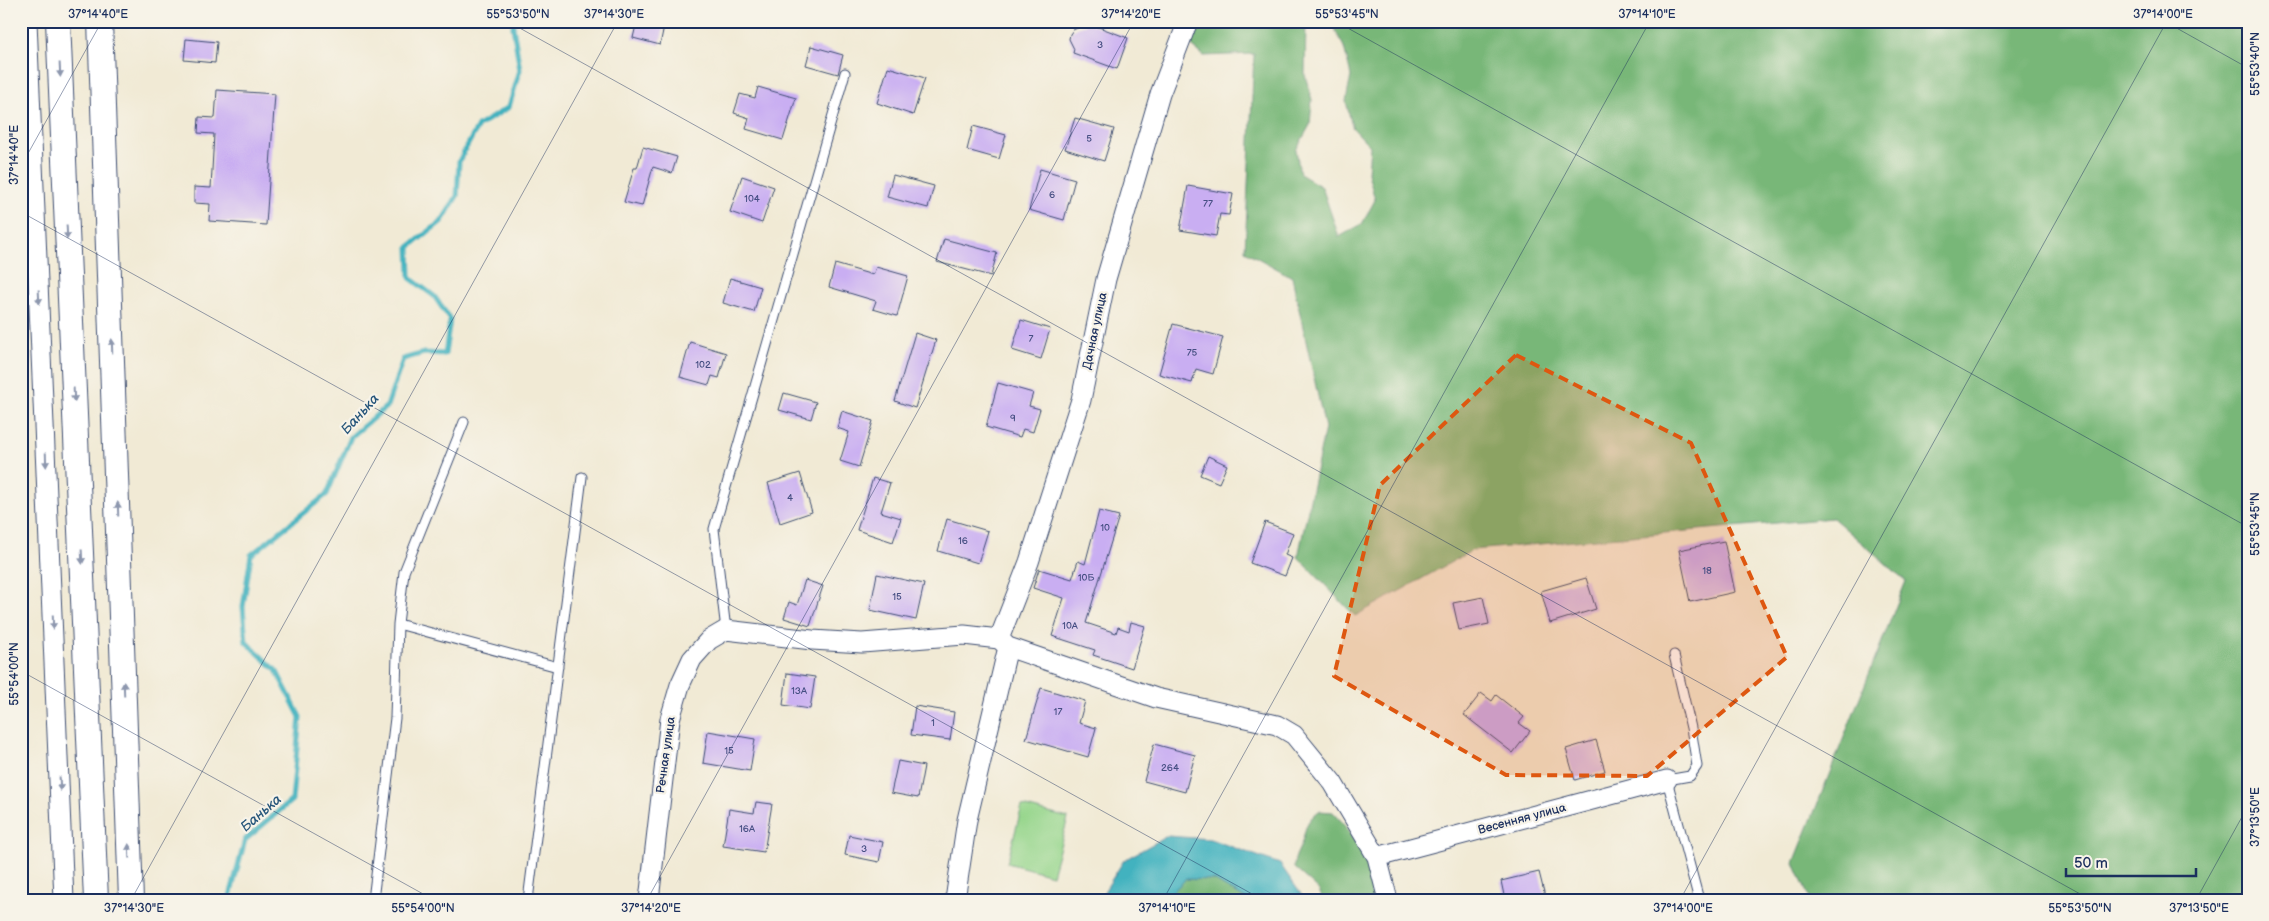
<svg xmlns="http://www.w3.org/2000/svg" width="2269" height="921" viewBox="0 0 2269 921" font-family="'Balsamiq Sans',sans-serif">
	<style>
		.green { fill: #96d68c; stroke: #588275 }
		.forest { fill: #78b778; stroke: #4a736b }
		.water { fill: #43b2bf; stroke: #2f708e }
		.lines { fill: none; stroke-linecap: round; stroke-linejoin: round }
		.stream { stroke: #43b2bf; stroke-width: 5 }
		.building { fill: #c9aef2 }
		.service-casing { stroke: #3b4b70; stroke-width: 11 }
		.minor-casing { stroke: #3b4b70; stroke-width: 21 }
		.tertiary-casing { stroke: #3b4b70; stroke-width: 26 }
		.service { stroke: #fff; stroke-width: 9 }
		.minor { stroke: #fff; stroke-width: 19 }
		.tertiary { stroke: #fff; stroke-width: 24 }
		.oneway { fill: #8d97ae }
		.marked { fill: #de5710; fill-opacity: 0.2; stroke: #de5710; stroke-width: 4; stroke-dasharray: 10 6; stroke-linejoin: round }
		.ticks { fill: none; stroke: #1b2f5e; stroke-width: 1; stroke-opacity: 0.45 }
		.labels { text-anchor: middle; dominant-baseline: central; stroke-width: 4.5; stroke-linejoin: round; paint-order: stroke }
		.number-label { font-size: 10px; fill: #464f83 }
		.street-label { font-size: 12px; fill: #1b2f5e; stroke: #f7f3e8 }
		.water-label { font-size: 14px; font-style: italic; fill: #27567b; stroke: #f7f3e8 }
		.neatline { fill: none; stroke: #1b2f5e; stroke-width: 2 }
		.ticks-label { font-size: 12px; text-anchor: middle; fill: #1b2f5e }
	</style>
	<rect width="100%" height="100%" fill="#f7f3e8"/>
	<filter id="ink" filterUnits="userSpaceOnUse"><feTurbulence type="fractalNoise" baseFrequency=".02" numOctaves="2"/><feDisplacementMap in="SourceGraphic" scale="10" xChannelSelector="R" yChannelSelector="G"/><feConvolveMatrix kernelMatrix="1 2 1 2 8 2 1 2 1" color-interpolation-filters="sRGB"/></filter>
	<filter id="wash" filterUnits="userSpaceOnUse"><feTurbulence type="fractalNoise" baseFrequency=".0096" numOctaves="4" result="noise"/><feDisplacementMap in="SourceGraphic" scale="20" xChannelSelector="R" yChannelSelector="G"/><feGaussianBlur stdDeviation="1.12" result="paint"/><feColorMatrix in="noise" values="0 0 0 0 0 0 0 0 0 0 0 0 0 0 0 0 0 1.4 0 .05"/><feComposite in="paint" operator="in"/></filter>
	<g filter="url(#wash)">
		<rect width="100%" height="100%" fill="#f1ead5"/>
		<path class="green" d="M1022 806 1068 818 1052 875 1007 863Z"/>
		<path class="forest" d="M1198 21H1306L1305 75 1312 100 1310 125 1296 150 1300 174 1322 187 1339 237 1362 224 1375 200 1368 173 1370 146 1352 127 1346 101 1351 76 1344 47 1332 24 1320 21H2248V900H1810L1794 863 1906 581 1833 518 1473 550 1355 616 1298 557 1325 428 1292 277 1245 251 1254 54 1204 56 1188 43Z
			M1319 811 1333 812 1344 824 1370 864 1378 900H1323L1319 890 1294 868C1294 858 1297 854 1301 845 1307 828 1303 824 1319 811Z
			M1186 879 1214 880 1247 900H1164Z"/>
		<path class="water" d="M1167 836 1210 839 1280 864 1305 900H1247L1214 880 1186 879 1164 900H1101L1102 895 1124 860Z"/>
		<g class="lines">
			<path class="stream" d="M229 900 245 840 292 800 300 717 276 670 246 642 243 607 251 555 327 494 351 437 387 406 403 359 424 353 445 354 450 319 434 296 410 278 409 247 442 221 457 196 459 161 478 126 509 107 520 70 513 27 514 21"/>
		</g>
		<g id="blocks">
			<path class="building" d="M637 21 664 26 660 45 633 38Z
				M1088 23 1128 38 1117 69 1073 53 1074 49 1069 39 1070 34 1073 30Z
				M186 39 217 42 215 63 184 60Z
				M811 46 843 55 838 74 806 65Z
				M888 67 925 78 913 115 877 103Z
				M758 87 796 98 783 140 746 129 749 118 734 113 740 94 755 98Z
				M217 90 275 94 266 225 209 221 210 204 194 203V187L211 188 214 134 198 133 199 117 215 118Z
				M1075 118 1114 129 1104 161 1065 149Z
				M973 126 1006 135 999 159 967 150Z
				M643 147 677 157 672 173 653 167 642 206 624 202 634 168H637Z
				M1040 169 1075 179 1064 220 1029 210Z
				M893 175 934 186 928 208 887 197Z
				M742 176 774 187 762 223 730 212Z
				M1188 186 1233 194 1229 215 1220 214 1216 236 1180 230Z
				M944 239 997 253 991 276 937 262Z
				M835 264 873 275 876 267 908 276 897 316 873 309 876 301 829 287Z
				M730 278 761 287 754 312 723 303Z
				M1021 320 1050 329 1041 359 1012 350Z
				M1173 324 1223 337 1213 374 1196 369 1192 383 1159 374Z
				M915 333 936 340 915 408 895 401Z
				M690 342 726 353 719 378 712 376 709 385 680 377Z
				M998 383 1033 393 1029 406 1040 409 1033 432 1023 429 1020 437 986 427Z
				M784 393 816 402 811 419 779 410Z
				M842 411 873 421 859 467 840 461 849 432 837 428Z
				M1208 456 1227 465 1219 483 1200 475Z
				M800 473 812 512 780 523 768 483Z
				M873 478 890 483 881 512 901 518 893 542 857 530Z
				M1099 511 1119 516 1086 623 1116 633 1118 627 1129 631 1131 622 1145 626 1132 668 1093 655 1095 650 1052 636 1064 598 1033 588 1039 569 1072 579 1078 561 1085 564Z
				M947 519 988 531 978 563 938 551Z
				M1265 522 1293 533 1285 555 1292 558 1285 576 1250 563Z
				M1724 541 1735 592 1690 602 1679 550Z
				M877 574 924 584 916 620 870 610Z
				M1586 578 1596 609 1550 623 1541 591Z
				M805 580 823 586 810 626 784 618 789 602 797 605Z
				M1483 597 1489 624 1459 630 1453 603Z
				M787 673 815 677 810 709 783 705Z
				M1041 688 1085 701 1079 723 1096 728 1088 757 1026 739Z
				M1481 693 1492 701 1496 695 1524 717 1519 723 1530 731 1513 753 1464 715Z
				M915 706 954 712 950 740 911 735Z
				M708 731 755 739 750 771 703 763Z
				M1596 740 1605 771 1575 780 1566 749Z
				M1154 744 1195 755 1185 792 1144 781Z
				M898 761 924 766 918 798 891 793Z
				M756 802 772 804 764 852 723 846 729 809 754 813Z
				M849 835 883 842 879 862 845 855Z
				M1539 872 1546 900H1505L1501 881Z"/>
		</g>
	</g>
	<g filter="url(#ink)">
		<use href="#blocks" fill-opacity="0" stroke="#3b4b70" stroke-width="1"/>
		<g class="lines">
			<defs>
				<path id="service" d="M398 624 558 667
					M726 630 714 529 845 73
					M1674 655 1691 728 1697 766 1690 776 1667 780 1699 900
					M373 900 395 718 398 624 404 572 464 422
					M528 900 582 477"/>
				<path id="minor" d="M27 21 64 900
					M999 639 1029 562 1081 400 1106 279 1160 94 1188 21
					M1377 857 1667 780
					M649 900 670 719 680 685 692 659 709 640 726 630 812 640 862 643 964 635 999 639 1008 647 1156 698 1277 725 1294 735 1333 783 1377 857 1388 900
					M955 900 967 820 1008 647"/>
				<path id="tertiary" d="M58 21 96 900
					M100 21 131 900"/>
			</defs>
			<use href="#service" class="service-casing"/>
			<use href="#minor" class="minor-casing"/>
			<use href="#tertiary" class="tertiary-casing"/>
			<use href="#service" class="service"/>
			<use href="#minor" class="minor"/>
			<use href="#tertiary" class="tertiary"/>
		</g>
		<defs><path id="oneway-solid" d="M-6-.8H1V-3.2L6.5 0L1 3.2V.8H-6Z" transform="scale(1.25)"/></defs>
		<g class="oneway">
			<use href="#oneway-solid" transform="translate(60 70) rotate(87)"/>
			<use href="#oneway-solid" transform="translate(67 232) rotate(87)"/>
			<use href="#oneway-solid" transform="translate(39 297) rotate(87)"/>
			<use href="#oneway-solid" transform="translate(112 346) rotate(-92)"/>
			<use href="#oneway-solid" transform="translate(74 395) rotate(87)"/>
			<use href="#oneway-solid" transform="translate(46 460) rotate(88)"/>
			<use href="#oneway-solid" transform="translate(118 509) rotate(-92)"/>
			<use href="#oneway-solid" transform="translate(82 557) rotate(87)"/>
			<use href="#oneway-solid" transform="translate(53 622) rotate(88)"/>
			<use href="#oneway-solid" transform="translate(124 689) rotate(-92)"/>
			<use href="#oneway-solid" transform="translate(60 784) rotate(87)"/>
			<use href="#oneway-solid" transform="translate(129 851) rotate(-92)"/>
		</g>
	</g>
	<path class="marked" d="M1516 355 1691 443 1787 657 1647 776 1506 775 1334 676 1380 485Z"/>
	<path class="ticks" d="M507 21 2091 900M1335 21 2248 527M2164 21 2248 68M21 166 102 21M21 212 1263 900M21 671 434 900M131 900 618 21M647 900 1134 21M1163 900 1650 21M1680 900 2167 21M2196 900 2248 806"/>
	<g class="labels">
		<g class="number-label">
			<text x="1100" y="45">3</text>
			<text x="1089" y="139">5</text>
			<text x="1052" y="195">6</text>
			<text x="752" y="199">104</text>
			<text x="1208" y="204">77</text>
			<text x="1031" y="339">7</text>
			<text x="1192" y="353">75</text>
			<text x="703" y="365">102</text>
			<text x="1013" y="418">9</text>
			<text x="790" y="498">4</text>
			<text x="1105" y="528">10</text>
			<text x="963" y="541">16</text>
			<text x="1707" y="571">18</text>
			<text x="1086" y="578">10Б</text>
			<text x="897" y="597">15</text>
			<text x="1070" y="626">10А</text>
			<text x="799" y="691">13А</text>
			<text x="1058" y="712">17</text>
			<text x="933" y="723">1</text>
			<text x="729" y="751">15</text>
			<text x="1170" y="768">264</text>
			<text x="747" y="829">16А</text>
			<text x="864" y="849">3</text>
		</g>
		<g class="street-label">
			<text transform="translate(1095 331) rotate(-78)">Дачная улица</text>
			<text transform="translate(666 755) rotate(-82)">Речная улица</text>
			<text transform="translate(1522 819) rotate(-15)">Весенняя улица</text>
		</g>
		<g class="water-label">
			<text transform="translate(360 414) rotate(-48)">Банька</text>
			<text transform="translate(261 813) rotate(-41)">Банька</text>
		</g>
	</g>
	<rect width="2269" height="921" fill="none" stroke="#f7f3e8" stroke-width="55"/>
	<path d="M2066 868v8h130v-8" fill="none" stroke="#1b2f5e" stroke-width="2.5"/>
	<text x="2074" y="868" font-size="15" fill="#1b2f5e" stroke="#f7f3e8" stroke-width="4" paint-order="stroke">50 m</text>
	<rect x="28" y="28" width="2214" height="866" class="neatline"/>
	<g class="ticks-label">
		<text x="98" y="18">37°14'40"E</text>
		<text x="518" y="18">55°53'50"N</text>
		<text x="614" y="18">37°14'30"E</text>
		<text x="1131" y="18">37°14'20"E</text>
		<text x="1347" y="18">55°53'45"N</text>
		<text x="1647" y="18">37°14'10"E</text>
		<text x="2163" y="18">37°14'00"E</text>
		<text transform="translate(2255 64) rotate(-90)" y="4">55°53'40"N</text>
		<text transform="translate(14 155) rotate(-90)" y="4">37°14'40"E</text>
		<text transform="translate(2255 524) rotate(-90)" y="4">55°53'45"N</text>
		<text transform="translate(14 674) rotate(-90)" y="4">55°54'00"N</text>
		<text transform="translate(2255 817) rotate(-90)" y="4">37°13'50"E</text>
		<text x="134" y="912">37°14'30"E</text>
		<text x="423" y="912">55°54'00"N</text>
		<text x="651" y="912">37°14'20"E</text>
		<text x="1167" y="912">37°14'10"E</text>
		<text x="1683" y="912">37°14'00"E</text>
		<text x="2080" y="912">55°53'50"N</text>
		<text x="2199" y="912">37°13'50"E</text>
	</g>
</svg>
